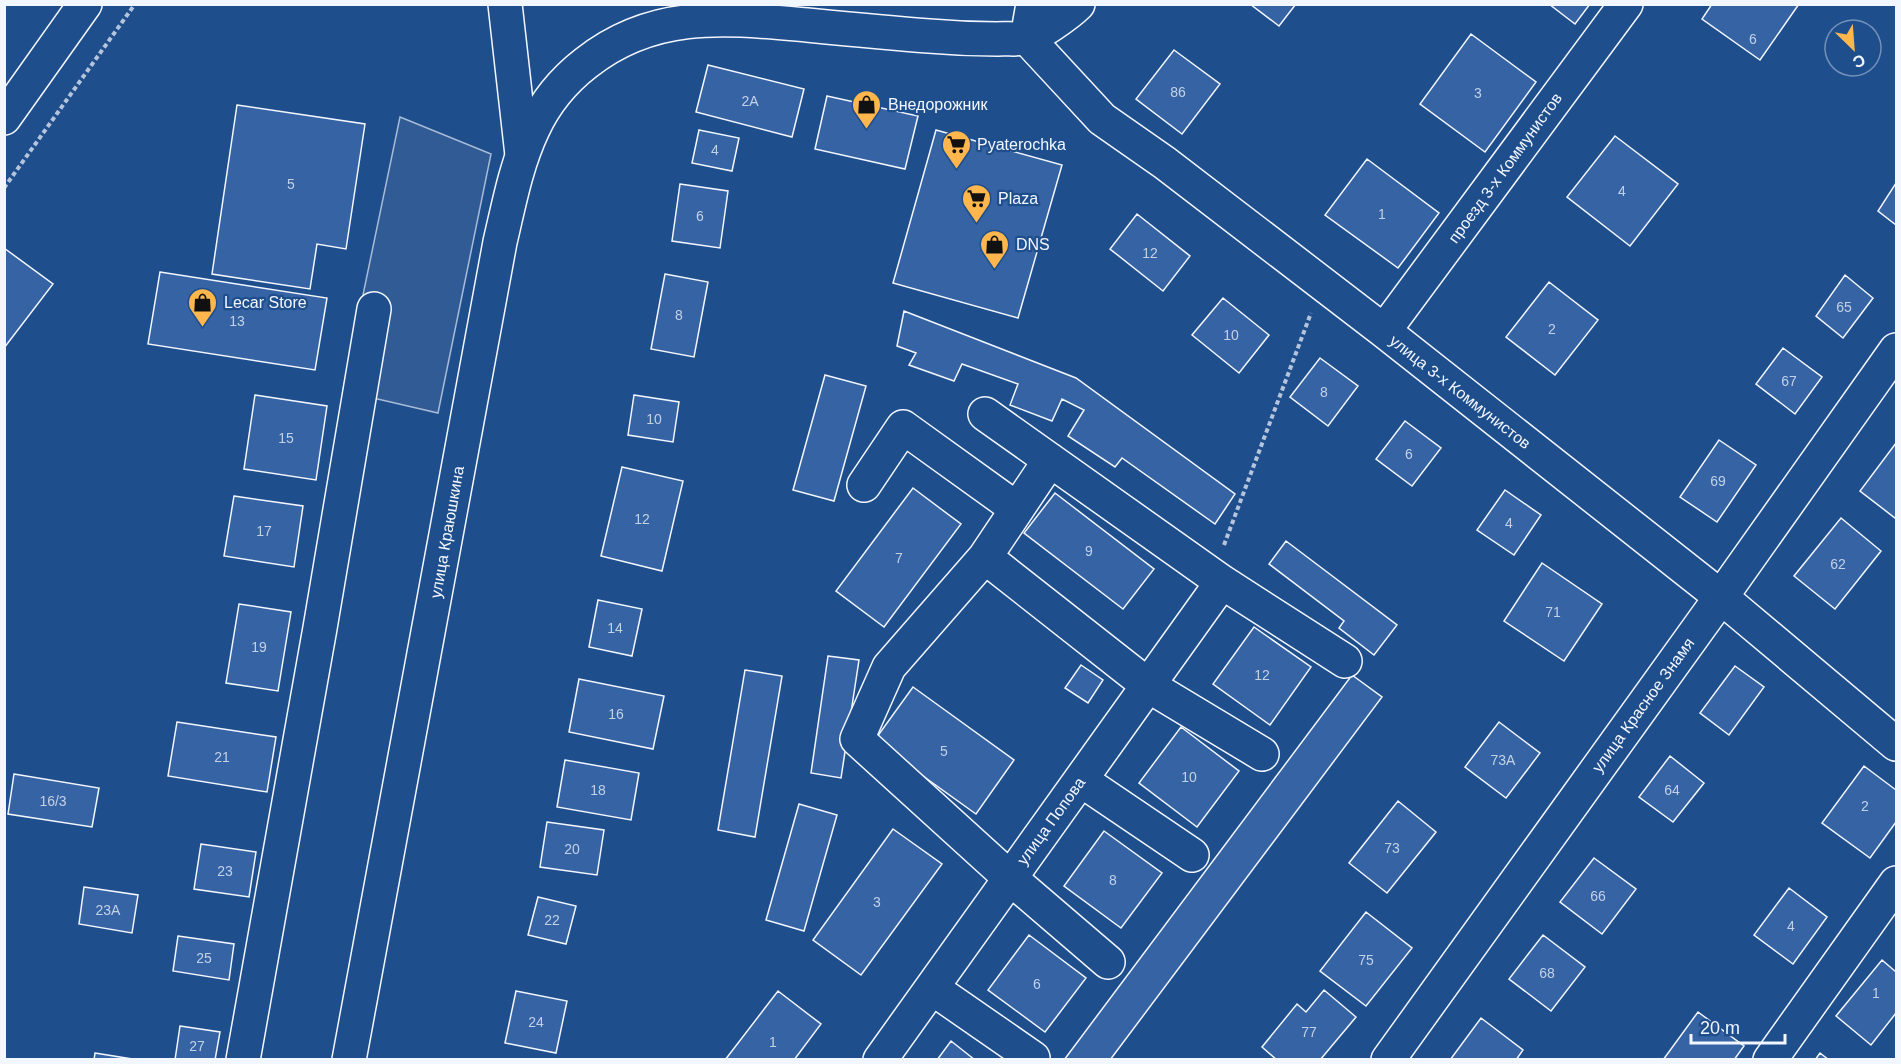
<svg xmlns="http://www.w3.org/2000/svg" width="1901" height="1064" viewBox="0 0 1901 1064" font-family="Helvetica,sans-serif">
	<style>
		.parking { fill: #305b95; stroke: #a8bbd7; stroke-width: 1.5 }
		.building { fill: #3563a3; stroke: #f2f6ff; stroke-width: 1.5 }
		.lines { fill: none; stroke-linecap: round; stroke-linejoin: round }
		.minor-casing { stroke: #f2f6ff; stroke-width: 36 }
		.major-casing { stroke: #f2f6ff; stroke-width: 36 }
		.path { stroke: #b3c4dc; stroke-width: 4; stroke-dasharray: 4.5 3; stroke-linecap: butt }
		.minor { stroke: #1f4e8c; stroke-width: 33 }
		.major { stroke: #1f4e8c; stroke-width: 33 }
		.labels { text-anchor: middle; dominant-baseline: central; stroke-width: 4.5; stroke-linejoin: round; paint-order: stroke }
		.number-label { font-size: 14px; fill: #c3d1e8 }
		.poi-label { font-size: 16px; fill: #f2f6ff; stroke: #1f4e8c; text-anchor: start }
		.street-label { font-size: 16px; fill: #f2f6ff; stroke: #1f4e8c }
	</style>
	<rect width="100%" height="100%" fill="#1f4e8c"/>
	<path class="parking" d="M400 117 491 154 438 413 343 391Z"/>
	<path class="building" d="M1250 4H1296L1279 26Z
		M1549 4H1590L1575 24Z
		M1712 4H1799L1760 60 1702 19Z
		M1471 34 1536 82 1485 152 1420 104Z
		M1174 50 1220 84 1182 134 1136 99Z
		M708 65 804 89 792 137 696 112Z
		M827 96 918 116 905 169 815 149Z
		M237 105 365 124 346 249 317 244 310 289 212 274Z
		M699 130 739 138 732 171 692 163Z
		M936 130 1062 165 1018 318 893 283Z
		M1615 136 1678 184 1630 246 1567 197Z
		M1367 159 1439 213 1398 268 1325 215Z
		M1896 183V225L1878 211Z
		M680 184 728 191 720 248 672 241Z
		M1137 214 1190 256 1163 291 1110 249Z
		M4 248 53 284 4 348Z
		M160 272 327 298 315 370 148 344Z
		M665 274 708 282 694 357 651 349Z
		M1845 275 1873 298 1843 338 1816 316Z
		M1549 282 1598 320 1555 375 1506 337Z
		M1223 298 1269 335 1239 373 1192 335Z
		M904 311 1076 378 1235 494 1215 524 1122 458 1115 467 1068 436 1084 410 1062 399 1052 421 1010 405 1018 384 962 364 954 381 909 365 916 353 897 346Z
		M1783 348 1822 377 1795 414 1756 384Z
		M1320 358 1358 386 1328 426 1290 397Z
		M825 375 866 386 834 501 793 490Z
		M255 395 327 406 316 480 244 469Z
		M634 395 679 402 673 442 628 435Z
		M1405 421 1441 448 1412 486 1376 459Z
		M1719 440 1756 465 1717 522 1680 497Z
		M1896 443V516L1895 518 1860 491Z
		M622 467 683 481 662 571 601 556Z
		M913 488 961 524 884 627 836 591Z
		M1505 490 1541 515 1514 555 1477 530Z
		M1055 493 1154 569 1123 609 1024 533Z
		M234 496 303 506 294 567 224 556Z
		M1841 518 1881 551 1835 609 1794 576Z
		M1286 541 1397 625 1374 655 1339 628 1344 621 1269 564Z
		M1542 563 1602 604 1564 661 1504 621Z
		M598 600 642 609 632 656 589 647Z
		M239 604 291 612 278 691 226 683Z
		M1254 627 1311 667 1270 725 1213 684Z
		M828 656 859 660 841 778 811 773Z
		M1081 665 1103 680 1088 703 1065 688Z
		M1735 666 1764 687 1729 735 1700 713Z
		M745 670 782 676 755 837 718 830Z
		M1352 675 1382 697 1110 1060H1064Z
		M579 679 664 696 653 749 569 732Z
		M913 687 1014 760 976 814 874 741Z
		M177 722 276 737 267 792 168 776Z
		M1499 722 1540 753 1506 798 1465 767Z
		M1181 727 1239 771 1197 827 1139 783Z
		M1670 756 1704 783 1673 822 1639 797Z
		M565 760 639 773 631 820 557 807Z
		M1864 766 1896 790V822L1870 858 1822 823Z
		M14 774 99 788 92 827 8 814Z
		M1398 801 1436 832 1387 893 1349 863Z
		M799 804 837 815 804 931 766 920Z
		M547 822 604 830 597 875 540 867Z
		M893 829 942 864 861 975 813 940Z
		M1104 831 1162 873 1121 928 1064 886Z
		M201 844 256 852 249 897 194 889Z
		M1594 858 1636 889 1602 934 1560 902Z
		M84 887 138 895 132 933 79 924Z
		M1789 888 1827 917 1793 964 1754 935Z
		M538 897 576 906 566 944 528 935Z
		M1366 912 1412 948 1366 1006 1320 971Z
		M1029 935 1086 978 1045 1032 988 990Z
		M1543 935 1585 967 1551 1011 1509 979Z
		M178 936 234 944 229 980 173 971Z
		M1882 960 1896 972V1013L1871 1045 1836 1016Z
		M1324 990 1356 1017 1320 1060H1277L1262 1047 1297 1004 1306 1012Z
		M516 991 567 1001 556 1053 505 1043Z
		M778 991 821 1024 794 1060H725Z
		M1698 1012 1744 1046 1734 1060H1663Z
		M1481 1018 1523 1050 1516 1060H1450Z
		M180 1026 220 1032 215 1060H175Z
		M951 1041 975 1060H937Z
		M95 1053 132 1059V1060H94Z
		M1820 1053 1829 1060H1815Z"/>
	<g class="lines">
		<defs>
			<path id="minor" d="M505 4 522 155
				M1027 38 1102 119 1165 163 1384 331 1721 597 1896 744
				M1027 38 1033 4
				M4 118 85 4
				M1384 331 1626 4
				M985 414 1222 582 1345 661
				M1050 460 985 557 889 667 857 739 1010 878 1108 962
				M864 485 903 427 1017 509
				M985 557 1149 686 1262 754
				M1081 780 1192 855
				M932 988 1033 1058
				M243 1060 320 628 374 309
				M880 1060 1222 582
				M1388 1060 1721 597 1896 350
				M1770 1060 1896 883"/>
			<path id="major" d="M349 1060 500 242C509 204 516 165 533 129 545 103 564 80 586 63 654 9 727 18 807 25 848 29 889 33 929 36 952 38 974 39 997 39 1006 38 1016 40 1025 38 1036 37 1069 13 1078 4"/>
		</defs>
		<use href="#minor" class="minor-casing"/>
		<use href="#major" class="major-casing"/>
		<path class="path" d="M4 188 135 4
			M1224 545 1311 313"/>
		<use href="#minor" class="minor"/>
		<use href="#major" class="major"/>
	</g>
	<defs>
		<symbol id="shop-pin" viewBox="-11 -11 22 30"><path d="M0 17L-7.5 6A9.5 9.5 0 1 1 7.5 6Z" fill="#ffb74d" stroke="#1f4e8c"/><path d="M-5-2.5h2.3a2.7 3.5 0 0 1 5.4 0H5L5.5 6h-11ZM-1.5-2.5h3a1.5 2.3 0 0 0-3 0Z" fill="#111"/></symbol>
		<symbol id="supermarket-pin" viewBox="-11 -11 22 30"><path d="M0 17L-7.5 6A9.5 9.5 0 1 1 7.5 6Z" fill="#ffb74d" stroke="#1f4e8c"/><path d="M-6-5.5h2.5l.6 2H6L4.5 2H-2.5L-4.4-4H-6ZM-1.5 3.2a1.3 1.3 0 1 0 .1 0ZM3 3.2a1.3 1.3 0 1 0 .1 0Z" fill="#111"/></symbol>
	</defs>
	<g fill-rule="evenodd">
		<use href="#shop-pin" x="850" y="88" width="33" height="45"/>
		<use href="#supermarket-pin" x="940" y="128" width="33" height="45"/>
		<use href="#supermarket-pin" x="960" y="182" width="33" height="45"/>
		<use href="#shop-pin" x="978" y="228" width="33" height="45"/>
		<use href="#shop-pin" x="186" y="286" width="33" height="45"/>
	</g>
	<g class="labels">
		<g class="number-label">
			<text x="1753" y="39">6</text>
			<text x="1178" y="92">86</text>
			<text x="1478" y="93">3</text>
			<text x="750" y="101">2А</text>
			<text x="715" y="150">4</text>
			<text x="291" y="184">5</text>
			<text x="1622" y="191">4</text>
			<text x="1382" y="214">1</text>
			<text x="700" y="216">6</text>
			<text x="1150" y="253">12</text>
			<text x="1844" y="307">65</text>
			<text x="679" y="315">8</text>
			<text x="237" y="321">13</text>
			<text x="1552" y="329">2</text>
			<text x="1231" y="335">10</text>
			<text x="1789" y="381">67</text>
			<text x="1324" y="392">8</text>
			<text x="654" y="419">10</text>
			<text x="286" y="438">15</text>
			<text x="1409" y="454">6</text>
			<text x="1718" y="481">69</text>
			<text x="642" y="519">12</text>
			<text x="1509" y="523">4</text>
			<text x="264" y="531">17</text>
			<text x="1089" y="551">9</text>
			<text x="899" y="558">7</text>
			<text x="1838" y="564">62</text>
			<text x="1553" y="612">71</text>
			<text x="615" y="628">14</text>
			<text x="259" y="647">19</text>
			<text x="1262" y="675">12</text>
			<text x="616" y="714">16</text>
			<text x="944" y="751">5</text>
			<text x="222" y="757">21</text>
			<text x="1503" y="760">73А</text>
			<text x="1189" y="777">10</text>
			<text x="598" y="790">18</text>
			<text x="1672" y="790">64</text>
			<text x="53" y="801">16/3</text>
			<text x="1865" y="806">2</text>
			<text x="1392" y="848">73</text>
			<text x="572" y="849">20</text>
			<text x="225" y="871">23</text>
			<text x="1113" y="880">8</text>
			<text x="1598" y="896">66</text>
			<text x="877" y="902">3</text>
			<text x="108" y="910">23А</text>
			<text x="552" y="920">22</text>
			<text x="1791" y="926">4</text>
			<text x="204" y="958">25</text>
			<text x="1366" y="960">75</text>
			<text x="1547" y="973">68</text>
			<text x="1037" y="984">6</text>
			<text x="1876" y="993">1</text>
			<text x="536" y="1022">24</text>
			<text x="1309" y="1032">77</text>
			<text x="773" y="1042">1</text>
			<text x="197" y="1046">27</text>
		</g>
		<g class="poi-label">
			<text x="888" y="104">Внедорожник</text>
			<text x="977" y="144">Pyaterochka</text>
			<text x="998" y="198">Plaza</text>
			<text x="1016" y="244">DNS</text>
			<text x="224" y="302">Lecar Store</text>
		</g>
		<g class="street-label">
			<text transform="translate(1505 168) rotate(-54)">проезд 3-х Коммунистов</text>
			<text transform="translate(1460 392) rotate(38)">улица 3-х Коммунистов</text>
			<text transform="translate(447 532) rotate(-80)">улица Краюшкина</text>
			<text transform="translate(1643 705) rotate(-54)">улица Красное Знамя</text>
			<text transform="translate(1051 821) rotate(-54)">улица Попова</text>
		</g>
	</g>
	<rect width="1901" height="1064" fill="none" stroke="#f2f6ff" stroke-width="12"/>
	<g transform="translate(1853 48) rotate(155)"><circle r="28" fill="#1f4e8c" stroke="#7391ba" stroke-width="1.5"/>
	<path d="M0-4.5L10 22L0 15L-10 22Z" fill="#ffb74d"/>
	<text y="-9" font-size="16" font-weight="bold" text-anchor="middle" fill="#f2f6ff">С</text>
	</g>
	<path d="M1691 1034v9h94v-9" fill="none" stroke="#f2f6ff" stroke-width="3"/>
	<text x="1700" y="1034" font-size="18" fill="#f2f6ff" stroke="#1f4e8c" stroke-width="4.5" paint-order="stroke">20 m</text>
</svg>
